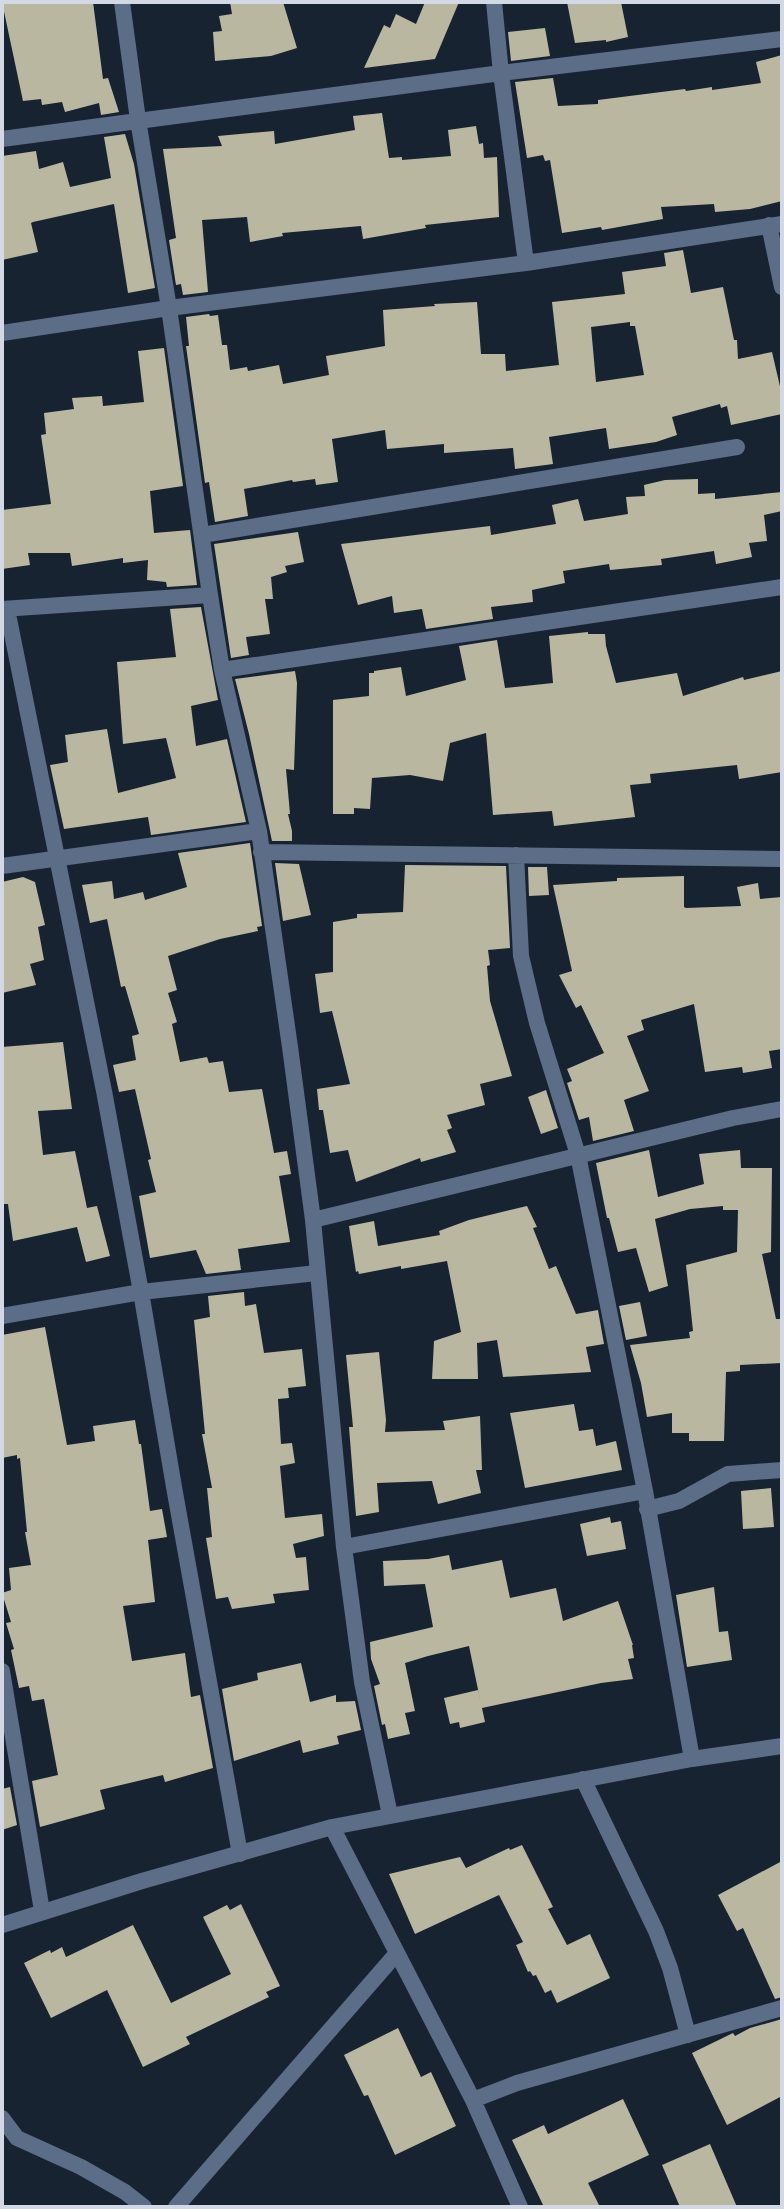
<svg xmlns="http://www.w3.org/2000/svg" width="784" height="2209" viewBox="0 0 784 2209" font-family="'Archivo Narrow',sans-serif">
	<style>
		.building { fill: #bab7a0; fill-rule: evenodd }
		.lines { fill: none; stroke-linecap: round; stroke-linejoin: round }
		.street { stroke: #5c6d87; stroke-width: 16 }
	</style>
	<rect width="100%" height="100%" fill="#182332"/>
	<path class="building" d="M2 2H93L103 79 108 78 119 112 101 115 99 103 65 112 62 102 42 105 41 99 23 101Z
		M230 2H283L297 48 271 56 215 61 213 32 222 31 219 16 232 14Z
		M425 2H459L435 59 364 68 384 25 390 28 396 14 416 24Z
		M567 2H621L628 37 606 42V40L575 43Z
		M545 28 550 56 511 61 508 32Z
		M782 55V201L750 209 715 212 714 204 661 207 663 219 602 230 601 227 562 233 550 160 545 161 543 155 527 158 515 82 553 78 558 106 598 104V100L685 89 686 91 712 87V90L761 83 756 62Z
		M382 113 389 158 402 157V160L451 156 448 130 476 126 479 144 483 143 484 158 497 157 499 217 425 225 426 228 363 239 361 226 282 233 283 236 250 242 247 217 202 220 208 292 183 295 181 284 176 285 169 240 176 238 163 149 222 146 218 136 274 131 275 144 355 130 353 116Z
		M125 134 134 164 155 288 128 293 114 204 33 222 31 223 38 252 2 260V156L36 151 39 169 63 162 70 187 111 178 104 137Z
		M683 250 691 293 723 287 734 340H737L738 359 772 352 782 395V414L731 425 727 406 721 408 720 404 672 417 677 435 656 442 609 449 606 428 549 437 553 464 515 469 513 448 444 453V444L387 449 385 430 332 439 338 482 316 485 315 479 293 482 292 480 244 489 248 516 215 522 209 482 205 483 186 346H189L186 317 209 314 210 316 218 315 222 345H227L230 370 247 367 248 371 279 365 283 384 329 375 326 356 385 346 383 310 435 306 434 304 477 302 481 354H505L506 371 559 365 552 302 625 294 622 272 666 266 664 253ZM630 322V326H635L644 375 596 382 591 327Z
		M164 348 183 486 150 491 154 533 190 530 197 585 167 587 166 582 147 580 148 560 123 563V558L72 566 70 553H28L30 565 2 569V510L51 504 41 435 46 434 44 413 74 409 72 398 102 396 103 406 144 402 138 351Z
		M698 479V494L715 493V499L782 492V511L764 515 767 541 749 543 752 557 716 564 714 551 661 559 662 565 610 570 609 564 563 571 565 583 532 590 533 602 491 607 493 619 426 629 422 609 394 613 392 596 358 605 341 544 490 526 491 535 556 524 552 505 578 499 584 521 628 514 626 497 645 496 644 485 665 480Z
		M298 532 304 562 285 566 287 572 271 577 273 599H265L270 634 246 637 249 655 231 658 214 544Z
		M201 607 218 700 191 706 196 746 227 739 246 822 151 835 148 817 64 829 50 765 68 762 65 735 107 729 118 793 176 778 166 738 123 744 117 662 176 657 170 609Z
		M588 632V634H605L606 646 616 683 677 673 683 696 743 677 744 680 782 671V772L739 779 737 765 650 774 651 783 630 785 635 817 554 826 552 811 493 815 486 733 450 743 443 781 410 775 372 778 370 809 354 808V814H333V700L369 696V673H374V671L401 667 406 696 466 680 459 646 497 640 505 688 553 683 549 636Z
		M295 671 297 683 294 770 286 769 290 814H288L292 831V841H272L249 734 235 679Z
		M250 843 262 926 257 927 258 931 220 939 168 956 177 990 168 993 177 1022 172 1024 180 1062 207 1057 209 1063 223 1061 229 1092 262 1089 274 1153 287 1151 291 1174 279 1176 290 1242 238 1249 241 1270 206 1274 196 1250 150 1258 139 1196 156 1192 148 1160 151 1159 135 1089 119 1092 113 1065 136 1060 132 1036 139 1034 125 986 121 987 107 919 90 923 82 885 112 881 114 899 143 892 145 900 187 887 178 853Z
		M275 863 299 864 311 915 283 921Z
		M405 865 506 866 510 948 488 950 490 965 487 966 490 1001 512 1076 480 1084 485 1105 447 1115 452 1128 447 1130 456 1152 421 1162 420 1158 356 1182 348 1150 330 1153 323 1110H319L317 1089 350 1084 332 1011 320 1013 315 974 333 972V922L357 918V914L403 912Z
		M528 867H547L549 895 529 896Z
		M684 876V907L686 908 741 906 737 887 758 883 760 899 782 897V1049L769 1051 772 1068 743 1073 742 1067 705 1072 694 1004 641 1020 644 1030 627 1036 649 1091 624 1100 634 1131 593 1141 589 1117 579 1120 567 1083 572 1081 567 1069 604 1053 581 1005 576 1008 559 975 572 971 553 885 617 881V878Z
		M23 877 35 882 45 925 38 927 44 960 30 964 36 985 2 993V882Z
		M63 1042 72 1109 38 1111 43 1155 75 1151 87 1208 97 1206 110 1256 86 1262 77 1227 13 1241 8 1204H4L2 1183V1047Z
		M546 1090 558 1128 541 1134 528 1097Z
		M649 1150 658 1197 704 1184 699 1154 740 1150 741 1168H772L771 1252 762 1254 776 1319H782V1363L740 1365V1371L726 1372 724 1441H689V1433H672V1413L647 1417 641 1383 630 1345 690 1338 689 1332 693 1331 686 1265 737 1252 738 1210H723V1206L690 1209 655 1219 668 1286 649 1292 636 1248 618 1252 609 1218H607L596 1163Z
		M527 1206 537 1227 533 1228 549 1269 556 1266 576 1314 598 1310 604 1344 586 1347 591 1372 503 1377 497 1340 477 1343 478 1379H432L434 1341 461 1332 447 1261 401 1269V1266L359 1274 358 1271 356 1272 349 1226 374 1221 378 1246 440 1235 439 1231 469 1220Z
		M244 1292 245 1306 256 1304 264 1353 302 1349 306 1386 288 1388 289 1398 278 1399 281 1444 292 1443 295 1463 280 1466 285 1518 322 1514 324 1536 293 1544 296 1558 306 1557 309 1590 273 1594 275 1603 232 1609 228 1597 216 1599 206 1538 212 1537 207 1488H212L202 1434H205L194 1320 210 1317 208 1296Z
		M640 1302 647 1336 626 1340 619 1306Z
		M45 1327 67 1445 95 1441 93 1426 135 1420 139 1444H141L150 1511 162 1509 167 1537 148 1540 155 1602 123 1606 132 1661 185 1653 191 1697 200 1695 213 1768 165 1782 163 1775 100 1790 105 1809 40 1827 32 1781 58 1775 44 1699 32 1701 29 1686 19 1688 11 1650 14 1649 6 1623 11 1622 2 1593 11 1590 9 1568 31 1565 25 1532H27L20 1458 17 1459V1455L2 1458V1335Z
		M379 1352 386 1420 385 1432 445 1430 443 1421 480 1416 482 1470H476L481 1493 438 1504 432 1481 377 1483 379 1512 356 1516 349 1427H353L346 1355Z
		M574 1404 579 1431 593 1429 596 1446 616 1441 622 1470 525 1488 510 1413Z
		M771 1488 774 1527 743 1529 741 1491Z
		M610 1517 611 1523 621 1521 626 1549 587 1556 580 1524Z
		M449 1555 452 1570 502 1560 510 1598 556 1588 563 1621 618 1601 633 1645H632L634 1658 628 1659 633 1679 601 1683 482 1708 485 1722 460 1728 459 1722 450 1724 444 1698 478 1690 481 1704 469 1646 428 1656 405 1663 415 1711 405 1713 410 1734 388 1739 385 1724 382 1725 374 1686 380 1684 371 1659 370 1642 433 1627 425 1584 384 1586 383 1561 428 1559Z
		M714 1587 719 1632 728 1631 732 1660 687 1667 676 1595Z
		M301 1663 310 1702 336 1695V1702L355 1701 361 1730 337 1736 339 1744 303 1753 300 1740 234 1761 222 1689 258 1680 257 1673Z
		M10 1787 17 1825 2 1830V1789Z
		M522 1845 553 1907 548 1909 567 1945 590 1934 610 1978 557 2003 551 1990 545 1993 536 1975 533 1976 530 1971 528 1972 516 1945 523 1942 499 1895 415 1934 389 1874 460 1857 466 1868 509 1848 510 1850Z
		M782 1861V1997L775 1999 743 1928 737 1931 718 1895Z
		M241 1904 280 1986 266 1992 269 1997 186 2037 190 2044 143 2067 107 1990 51 2018 24 1963 50 1950 51 1953 62 1947 66 1957 133 1925 171 2003 231 1974 203 1917 227 1905 230 1910Z
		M782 2019V2096L727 2125 692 2053 733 2033 735 2036 750 2028Z
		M398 2028 421 2077 431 2072 456 2126 395 2155 368 2095 364 2096 344 2055Z
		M623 2099 649 2155 588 2183 600 2207H544L512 2140 544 2125 548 2134Z
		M710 2144 737 2207H680L662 2165Z"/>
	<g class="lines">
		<path class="street" d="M122 2 138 120 169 308 210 595 222 670 259 831 290 1047 313 1220 344 1547 362 1682 390 1815
			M494 2 501 73 526 263
			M2 139 501 73 782 39
			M769 225 782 287
			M2 333 169 308 526 263 782 224
			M202 535 737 447
			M2 609 210 595
			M7 609 104 1091 141 1292 174 1487 240 1854
			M222 670 782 587
			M261 852 782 859
			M516 855 521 956 537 1023 578 1155 645 1491 692 1759
			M2 866 259 831
			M313 1220 733 1118 782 1109
			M2 1316 141 1292 317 1273
			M647 1509 679 1501 728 1474 782 1470
			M344 1547 645 1491
			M2 1671 42 1911
			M583 1779 656 1931 670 1968 688 2035
			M332 1827 473 2100 520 2207
			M2 1925 142 1881 332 1827 692 1759 782 1746
			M473 2100 517 2083 782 2008
			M2 2118 17 2138 81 2167 125 2192 144 2207
			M176 2207 397 1953"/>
	</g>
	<rect width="784" height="2209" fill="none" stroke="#d2d9e4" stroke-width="8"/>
</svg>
